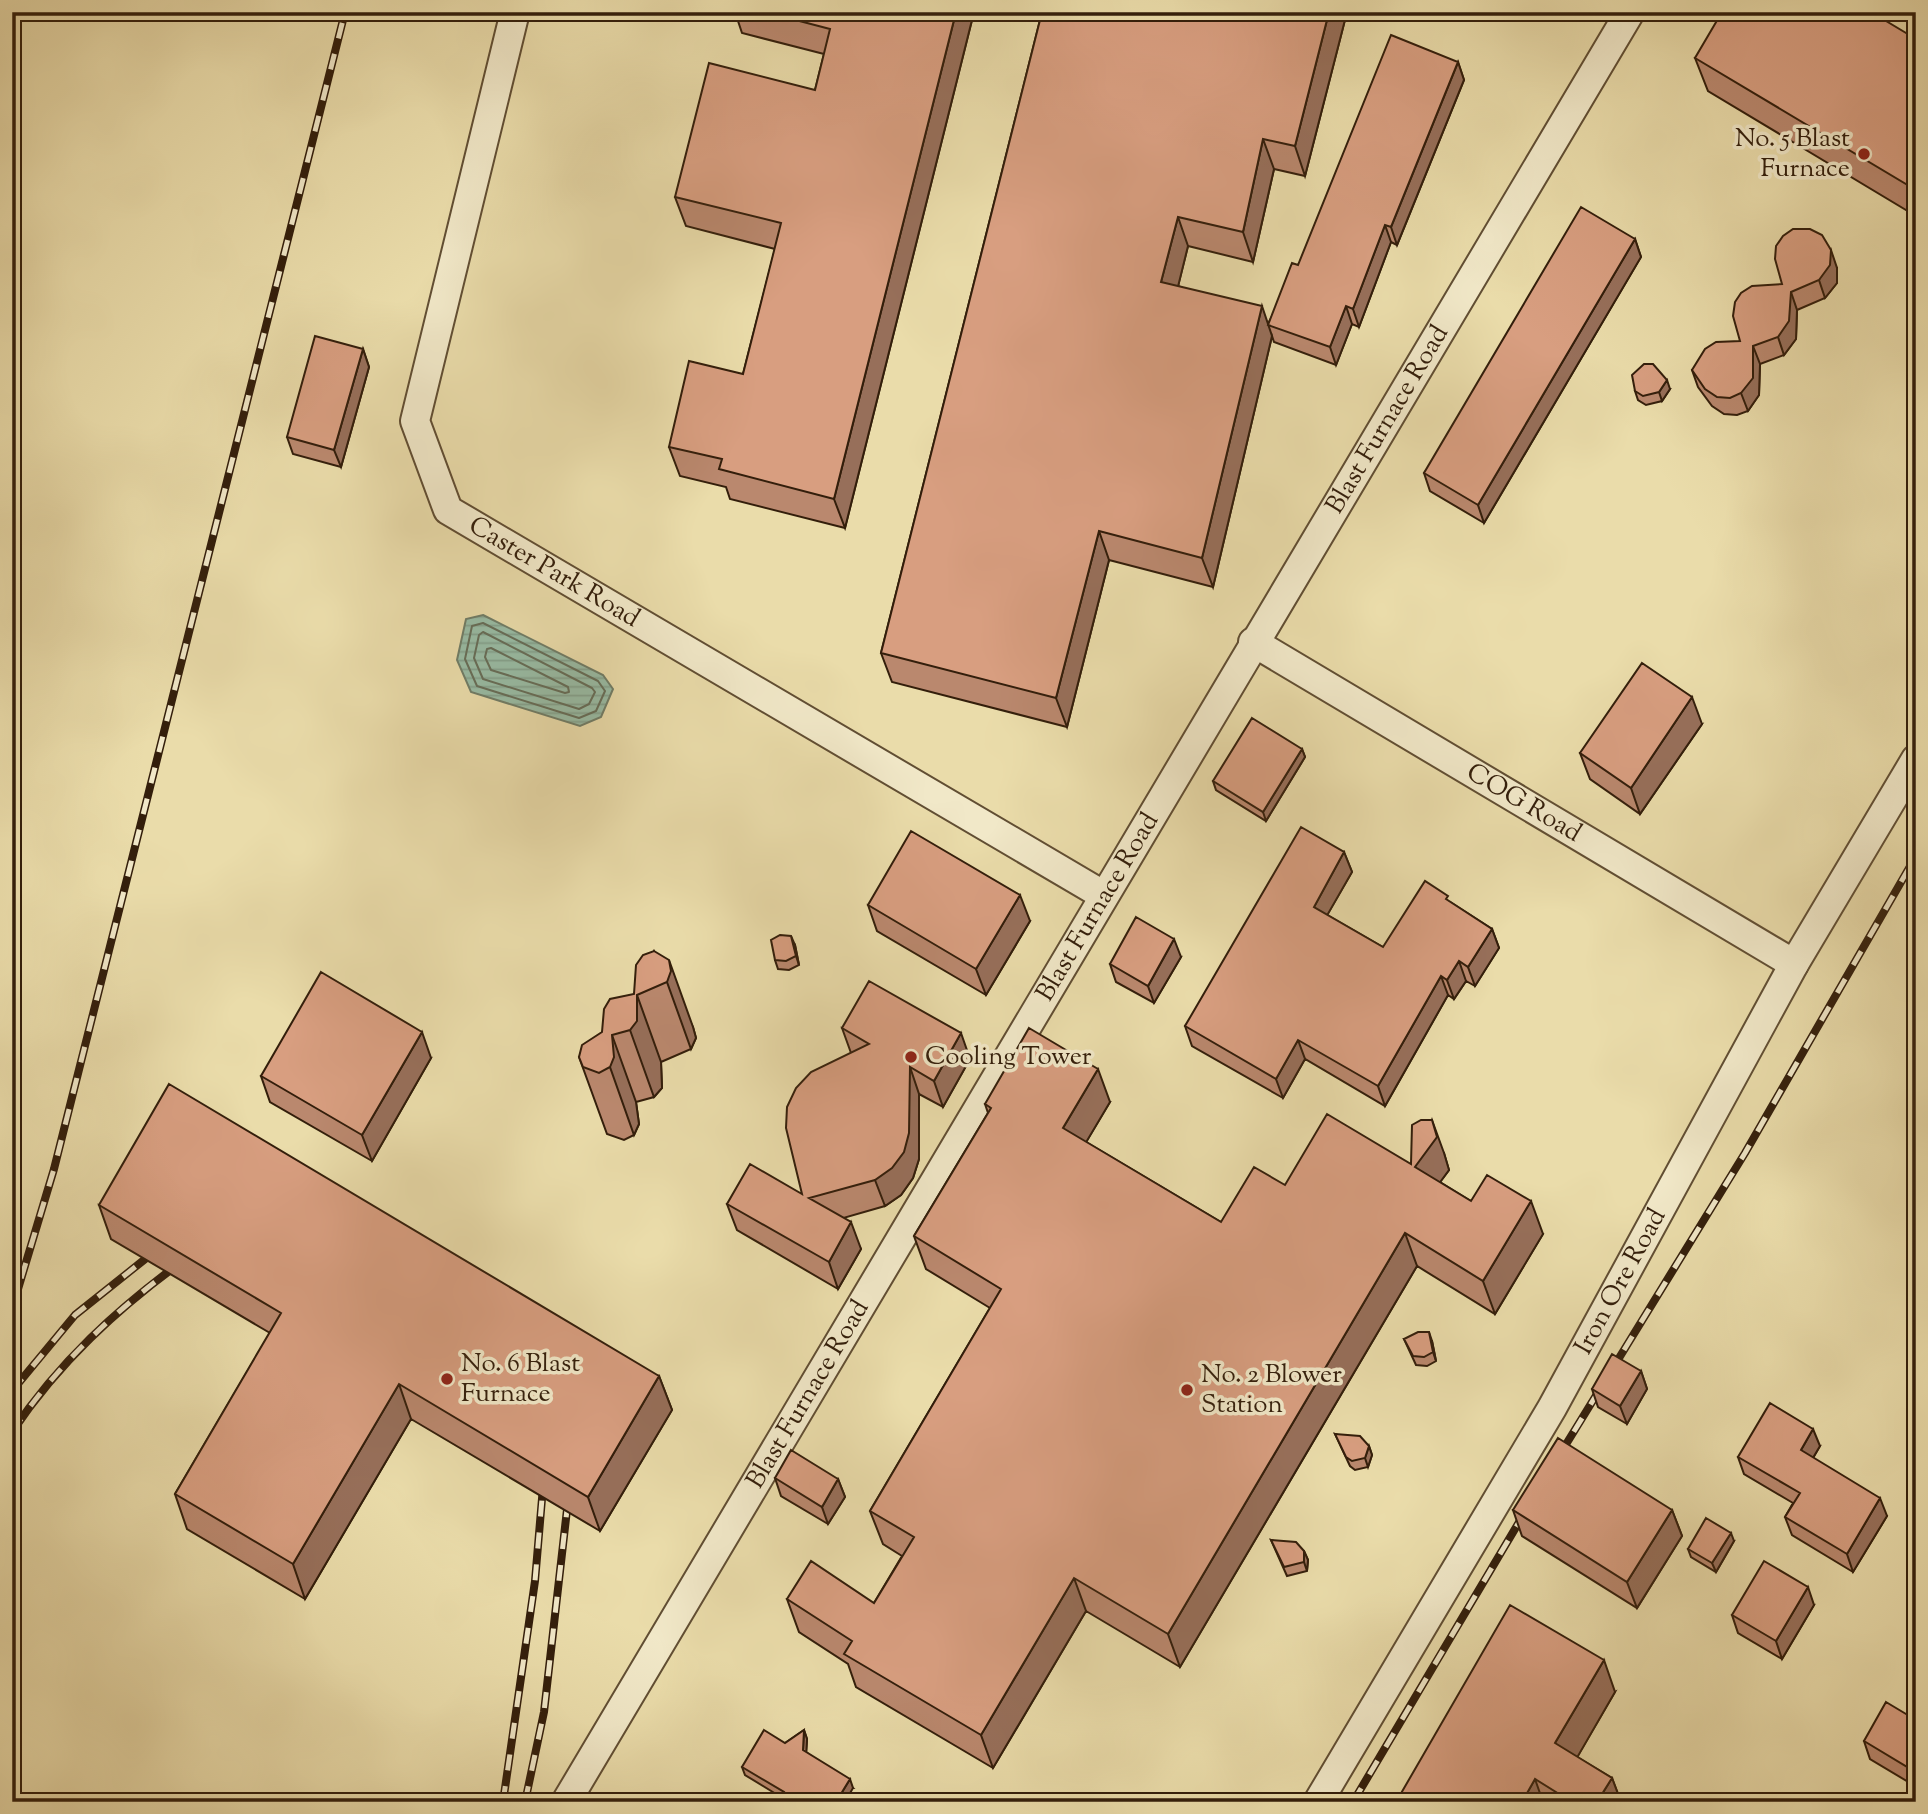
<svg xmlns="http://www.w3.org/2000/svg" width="1928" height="1814" viewBox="0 0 1928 1814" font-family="'Sorts Mill Goudy',serif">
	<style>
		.water { fill: url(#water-rules); stroke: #707d67; stroke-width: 2 }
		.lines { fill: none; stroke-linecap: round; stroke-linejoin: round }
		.shore { stroke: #666d58; stroke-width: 2 }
		.minor-casing { stroke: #614e33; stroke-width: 32 }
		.minor { stroke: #f1e8c8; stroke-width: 28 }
		.rail-casing { stroke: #331e0b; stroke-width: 8 }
		.rail { stroke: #f1e8c8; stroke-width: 5; stroke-dasharray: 16; stroke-linecap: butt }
		.wall { fill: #ba886e; stroke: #331e0b; stroke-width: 2 }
		.shaded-wall { fill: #976f5a; stroke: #331e0b; stroke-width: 2 }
		.building { fill: #d89e80; stroke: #331e0b; stroke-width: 2 }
		.poi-dot { fill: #8f2418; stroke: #f1e8c8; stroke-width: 2.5 }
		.labels { text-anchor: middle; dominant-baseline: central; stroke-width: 7; stroke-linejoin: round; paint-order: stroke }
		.poi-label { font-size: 26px; fill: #331e0b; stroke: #f1e8c8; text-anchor: start }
		.street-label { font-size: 26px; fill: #331e0b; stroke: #f1e8c8 }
	</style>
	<defs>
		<pattern id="water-rules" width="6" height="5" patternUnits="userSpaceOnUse" patternTransform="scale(1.75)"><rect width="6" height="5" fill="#98bca5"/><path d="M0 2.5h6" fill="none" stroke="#83a18d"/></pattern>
	</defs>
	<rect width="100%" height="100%" fill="#eadcaa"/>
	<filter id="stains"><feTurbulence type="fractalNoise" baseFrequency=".00286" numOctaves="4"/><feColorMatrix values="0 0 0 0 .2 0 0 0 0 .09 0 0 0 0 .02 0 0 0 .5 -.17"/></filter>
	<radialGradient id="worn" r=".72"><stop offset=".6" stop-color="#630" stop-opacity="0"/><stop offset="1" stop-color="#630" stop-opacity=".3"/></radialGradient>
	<path class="water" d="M483 615 603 675 613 689 601 717 580 726 471 692 457 660 466 619Z"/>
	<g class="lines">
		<path class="shore" d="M483 623 598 681 605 691 596 711 579 718 477 686 465 659 472 626Z
			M483 632 592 688 595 692 589 704 579 709 483 679 474 658 479 635Z
			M491 648 568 687 569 692 565 693 491 670 485 657 487 649Z"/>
		<defs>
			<g id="minor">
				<path id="s1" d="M515 12 415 421 448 510 1103 895"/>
				<path id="s2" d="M1253 642 1794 964"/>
				<path id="s3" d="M566 1802 1630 12"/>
				<path id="s4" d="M1318 1802 1552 1408 1794 964 1916 759"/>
			</g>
		</defs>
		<use href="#minor" class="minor-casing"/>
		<use href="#minor" class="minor"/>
		<defs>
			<path id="rail" d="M12 1309 54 1169 345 12
				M12 1391 75 1315 159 1248
				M12 1432C59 1362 117 1309 184 1260
				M1557 1459 1745 1153 1916 856
				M503 1802 535 1581 544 1475
				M525 1802 544 1712 569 1492
				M1353 1802 1528 1507"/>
		</defs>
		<use href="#rail" class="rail-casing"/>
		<use href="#rail" class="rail"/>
	</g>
	<path class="wall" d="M735 12H974L845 528 730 499 726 487 680 476 669 447 743 374 775 249 686 226 675 197 815 90 824 54 742 33Z
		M1042 12H1347L1305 176 1274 169 1253 262 1188 246 1178 286 1268 324 1298 265 1458 62 1464 80 1397 245 1391 242 1359 327 1352 324 1336 365 1274 342 1272 336 1213 587 1109 560 1067 727 892 682 881 653Z
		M1916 39V216L1708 91 1695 58Z
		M1635 239 1641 257 1484 523 1430 491 1424 473Z
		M1837 268V283L1825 298 1797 310 1796 339 1784 355 1760 364 1759 395 1748 411 1737 415 1724 414 1712 406 1698 387 1692 370 1740 341 1782 284Z
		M363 349 369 367 341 467 293 454 287 437Z
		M1670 389 1662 401 1646 405 1638 400 1635 391Z
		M1702 724 1640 814 1590 779 1580 753Z
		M1302 749 1305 757 1266 821 1216 790 1213 781Z
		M1344 852 1352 872 1327 915 1383 947 1450 902 1492 929 1499 948 1475 986 1466 981 1454 999 1448 995 1385 1106 1305 1059 1283 1098 1192 1046 1185 1026Z
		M868 905 1030 921 986 995 877 931Z
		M795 945 799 965 789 970 778 969 775 960Z
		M654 951 693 1027 696 1038 691 1049 661 1062 662 1088 654 1097 636 1102 639 1124 634 1135 624 1140 607 1134 579 1057 602 1032 634 994Z
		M1181 957 1154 1003 1116 982 1110 964Z
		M842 1028 970 1059 943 1107 919 1094V1159L913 1178 901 1195 885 1206 843 1218 861 1249 838 1289 737 1230 727 1204 802 1194 851 1053Z
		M431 1058 372 1161 270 1102 261 1076Z
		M1110 1102 1086 1142 1221 1222 1285 1185 1411 1164 1444 1153 1449 1170 1440 1182 1471 1201 1543 1234 1495 1314 1417 1266 1180 1667 1086 1611 993 1768 856 1687 848 1664 799 1632 787 1599 874 1603 902 1556 883 1544 870 1511 990 1308 926 1269 914 1236 988 1113 985 1104Z
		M99 1205 659 1376 672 1410 600 1531 411 1419 305 1599 187 1529 175 1494 270 1333 111 1239Z
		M1404 1339 1432 1341 1436 1361 1427 1366 1416 1365Z
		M1641 1371 1647 1389 1627 1424 1598 1407 1592 1389Z
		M1335 1434 1369 1446 1372 1455 1368 1467 1355 1470 1350 1466Z
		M1820 1446 1813 1458 1887 1516 1853 1572 1792 1535 1785 1517 1793 1503 1744 1474 1738 1457Z
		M775 1478 838 1479 845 1497 828 1524 781 1496Z
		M1513 1510H1672L1682 1536 1637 1608 1522 1536Z
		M1271 1540 1304 1551 1308 1560 1307 1571 1287 1576Z
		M1734 1541 1716 1572 1691 1557 1688 1549Z
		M1814 1605 1782 1659 1738 1633 1732 1615Z
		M1615 1692 1577 1757 1612 1778 1621 1802H1396Z
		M1916 1720 1915 1786 1870 1759 1864 1741Z
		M804 1730 807 1739 806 1752 853 1788 781 1797 745 1775 742 1767 785 1743Z"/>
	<path class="shaded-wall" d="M956 12H974L845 528 834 499Z
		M1329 12H1347L1305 176 1295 146Z
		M1458 62 1464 80 1397 245 1391 227Z
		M1263 139 1274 169 1253 262 1243 232Z
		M1178 217 1188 246 1172 311 1161 282Z
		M1385 225 1391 242 1359 327 1353 309Z
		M1635 239 1641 257 1484 523 1478 505Z
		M1831 250 1837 268V283L1825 298 1819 280Z
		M1791 292 1797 310 1796 339 1784 355 1778 337Z
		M1262 306 1272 336 1213 587 1202 558Z
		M1346 306 1352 324 1336 365 1330 347Z
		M1753 346 1760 364 1759 395 1748 411 1741 393Z
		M363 349 369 367 341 467 334 450Z
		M1667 380 1670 389 1662 401 1659 392Z
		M1099 531 1109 560 1067 727 1056 698Z
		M1692 697 1702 724 1640 814 1631 788Z
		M1302 749 1305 757 1266 821 1263 812Z
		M1344 852 1352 872 1321 926 1314 907Z
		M1020 895 1030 921 986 995 976 969Z
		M1492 929 1499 948 1475 986 1468 967Z
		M791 936 795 945 799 965 796 956Z
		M1174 939 1181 957 1154 1003 1148 986Z
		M669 960 693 1027 696 1038 691 1049 667 982Z
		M1459 961 1466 981 1454 999 1447 980Z
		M1441 976 1448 995 1385 1106 1378 1086Z
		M637 995 661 1062 662 1088 654 1097 630 1030Z
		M422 1032 431 1058 372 1161 362 1135Z
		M961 1033 970 1059 943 1107 934 1081Z
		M612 1035 636 1102 639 1124 634 1135 610 1067Z
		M1298 1040 1305 1059 1283 1098 1276 1079Z
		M910 1067 919 1094V1159L913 1178 901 1195 885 1206 875 1180Z
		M1098 1069 1110 1102 1075 1161 1063 1128Z
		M1432 1120 1444 1153 1449 1170 1427 1200 1415 1167Z
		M1531 1201 1543 1234 1495 1314 1483 1281Z
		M851 1222 861 1249 838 1289 829 1262Z
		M1405 1233 1417 1266 1180 1667 1168 1634Z
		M1429 1332 1432 1341 1436 1361 1433 1352Z
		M1641 1371 1647 1389 1627 1424 1620 1406Z
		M659 1376 672 1410 600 1531 588 1497Z
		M399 1384 411 1419 305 1599 293 1564Z
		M1813 1429 1820 1446 1807 1468 1801 1450Z
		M1369 1446 1372 1455 1368 1467 1365 1458Z
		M838 1479 845 1497 828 1524 822 1507Z
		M1880 1498 1887 1516 1853 1572 1847 1554Z
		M1672 1510 1682 1536 1637 1608 1627 1582Z
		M1731 1533 1734 1541 1716 1572 1712 1563Z
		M1304 1551 1308 1560 1307 1571 1304 1562Z
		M1074 1578 1086 1611 993 1768 981 1735Z
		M1808 1587 1814 1605 1782 1659 1776 1641Z
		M1604 1660 1615 1692 1567 1775 1555 1743Z
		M804 1730 807 1739 806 1759 803 1750Z
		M1916 1756V1785L1915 1786 1909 1768Z
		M1612 1778 1621 1802H1597Z
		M850 1779 853 1788 845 1802H836Z
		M1535 1779 1543 1802H1522Z"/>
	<path class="building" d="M765 12H956L834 499 719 469 722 459 669 447 689 361 743 374 781 223 675 197 709 63 815 90 830 29Z
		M1042 12H1329L1295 146 1263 139 1243 232 1178 217 1161 282 1262 306 1202 558 1099 531 1056 698 881 653Z
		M1722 12H1871L1916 39V190L1695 58Z
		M1391 35 1458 62 1391 227 1385 225 1353 309 1346 306 1330 347 1268 325 1292 263 1298 265Z
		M1581 207 1635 239 1478 505 1424 473Z
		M1793 229H1810L1822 235 1831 250 1830 265 1819 280 1791 292 1789 321 1778 337 1753 346V378L1741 393 1730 398 1717 397 1705 389 1692 370 1705 349 1716 342 1740 341 1733 316 1735 302 1741 293 1752 286 1782 284 1775 259 1776 246 1783 236Z
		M315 336 363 349 334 450 287 437Z
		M1644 364H1653L1667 380 1659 392 1643 396 1635 391 1632 375Z
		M1642 663 1692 697 1631 788 1580 753Z
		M1252 718 1302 749 1263 812 1213 781Z
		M1301 827 1344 852 1314 907 1383 947 1425 881 1448 896 1446 899 1492 929 1468 967 1459 961 1447 980 1441 976 1378 1086 1298 1040 1276 1079 1185 1026Z
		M911 831 1020 895 976 969 868 905Z
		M1136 917 1174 939 1148 986 1110 964Z
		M780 935 791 936 796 956 786 961 775 960 771 940Z
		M654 951 669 960 671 971 667 982 637 995V1021L630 1030 612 1035 614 1057 610 1067 599 1073 583 1067 579 1057 582 1045 602 1032 604 1009 610 999 634 994 636 965 643 955Z
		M321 972 422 1032 362 1135 261 1076Z
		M869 981 961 1033 934 1081 910 1067 909 1133 904 1152 892 1168 875 1180 809 1198 851 1222 829 1262 727 1204 750 1164 802 1194 786 1128 787 1107 796 1088 811 1072 869 1044 842 1028Z
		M1029 1028 1098 1069 1063 1128 1221 1222 1254 1167 1285 1185 1327 1114 1411 1164 1412 1125 1421 1120H1432L1437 1137 1415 1167 1471 1201 1487 1175 1531 1201 1483 1281 1405 1233 1168 1634 1074 1578 981 1735 844 1654 852 1641 787 1599 811 1561 874 1603 914 1537 870 1511 1001 1289 914 1236 991 1108 985 1104Z
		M169 1084 659 1376 588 1497 399 1384 293 1564 175 1494 281 1313 99 1205Z
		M1418 1332H1429L1433 1352 1424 1357 1413 1356 1404 1339Z
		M1612 1354 1641 1371 1620 1406 1592 1389Z
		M1770 1403 1813 1429 1801 1450 1880 1498 1847 1554 1785 1517 1800 1493 1738 1457Z
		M1335 1434 1360 1436 1369 1446 1365 1458 1352 1461 1346 1457Z
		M1558 1438 1672 1510 1627 1582 1513 1510Z
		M791 1450 838 1479 822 1507 775 1478Z
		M1706 1518 1731 1533 1712 1563 1688 1549Z
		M1271 1540 1296 1542 1304 1551V1562L1284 1567Z
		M1764 1561 1808 1587 1776 1641 1732 1615Z
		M1510 1605 1604 1660 1555 1743 1612 1778 1597 1802H1572L1535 1779 1522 1802H1396Z
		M1886 1702 1916 1720V1756L1909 1768 1864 1741Z
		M764 1730 785 1743 804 1730 803 1750 850 1779 836 1802H779L784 1792 742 1767Z"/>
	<g class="poi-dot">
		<circle cx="1864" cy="154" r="7"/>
		<circle cx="911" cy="1057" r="7"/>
		<circle cx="447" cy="1379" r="7"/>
		<circle cx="1187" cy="1390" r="7"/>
	</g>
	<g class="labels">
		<g class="poi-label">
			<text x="1850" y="139" text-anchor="end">No. 5 Blast<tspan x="1850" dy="30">Furnace</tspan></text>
			<text x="925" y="1057">Cooling Tower</text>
			<text x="461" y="1364">No. 6 Blast<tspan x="461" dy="30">Furnace</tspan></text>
			<text x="1201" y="1375">No. 2 Blower<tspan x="1201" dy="30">Station</tspan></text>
		</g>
		<g class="street-label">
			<text stroke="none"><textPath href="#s3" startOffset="1608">Blast Furnace Road</textPath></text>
			<text stroke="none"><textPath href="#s1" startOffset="639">Caster Park Road</textPath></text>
			<text stroke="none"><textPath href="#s2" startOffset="315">COG Road</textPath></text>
			<text stroke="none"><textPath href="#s3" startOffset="1041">Blast Furnace Road</textPath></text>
			<text stroke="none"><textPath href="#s4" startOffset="602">Iron Ore Road</textPath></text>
			<text stroke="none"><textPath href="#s3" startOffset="474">Blast Furnace Road</textPath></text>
		</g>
	</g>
	<rect width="1928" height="1814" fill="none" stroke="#eadcaa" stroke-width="42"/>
	<rect x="14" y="14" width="1900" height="1786" fill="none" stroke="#331e0b" stroke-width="3.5"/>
	<rect x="21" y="21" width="1886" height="1772" fill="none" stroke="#331e0b" stroke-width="2"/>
	<rect width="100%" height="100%" filter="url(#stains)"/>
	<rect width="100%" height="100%" fill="url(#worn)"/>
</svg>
